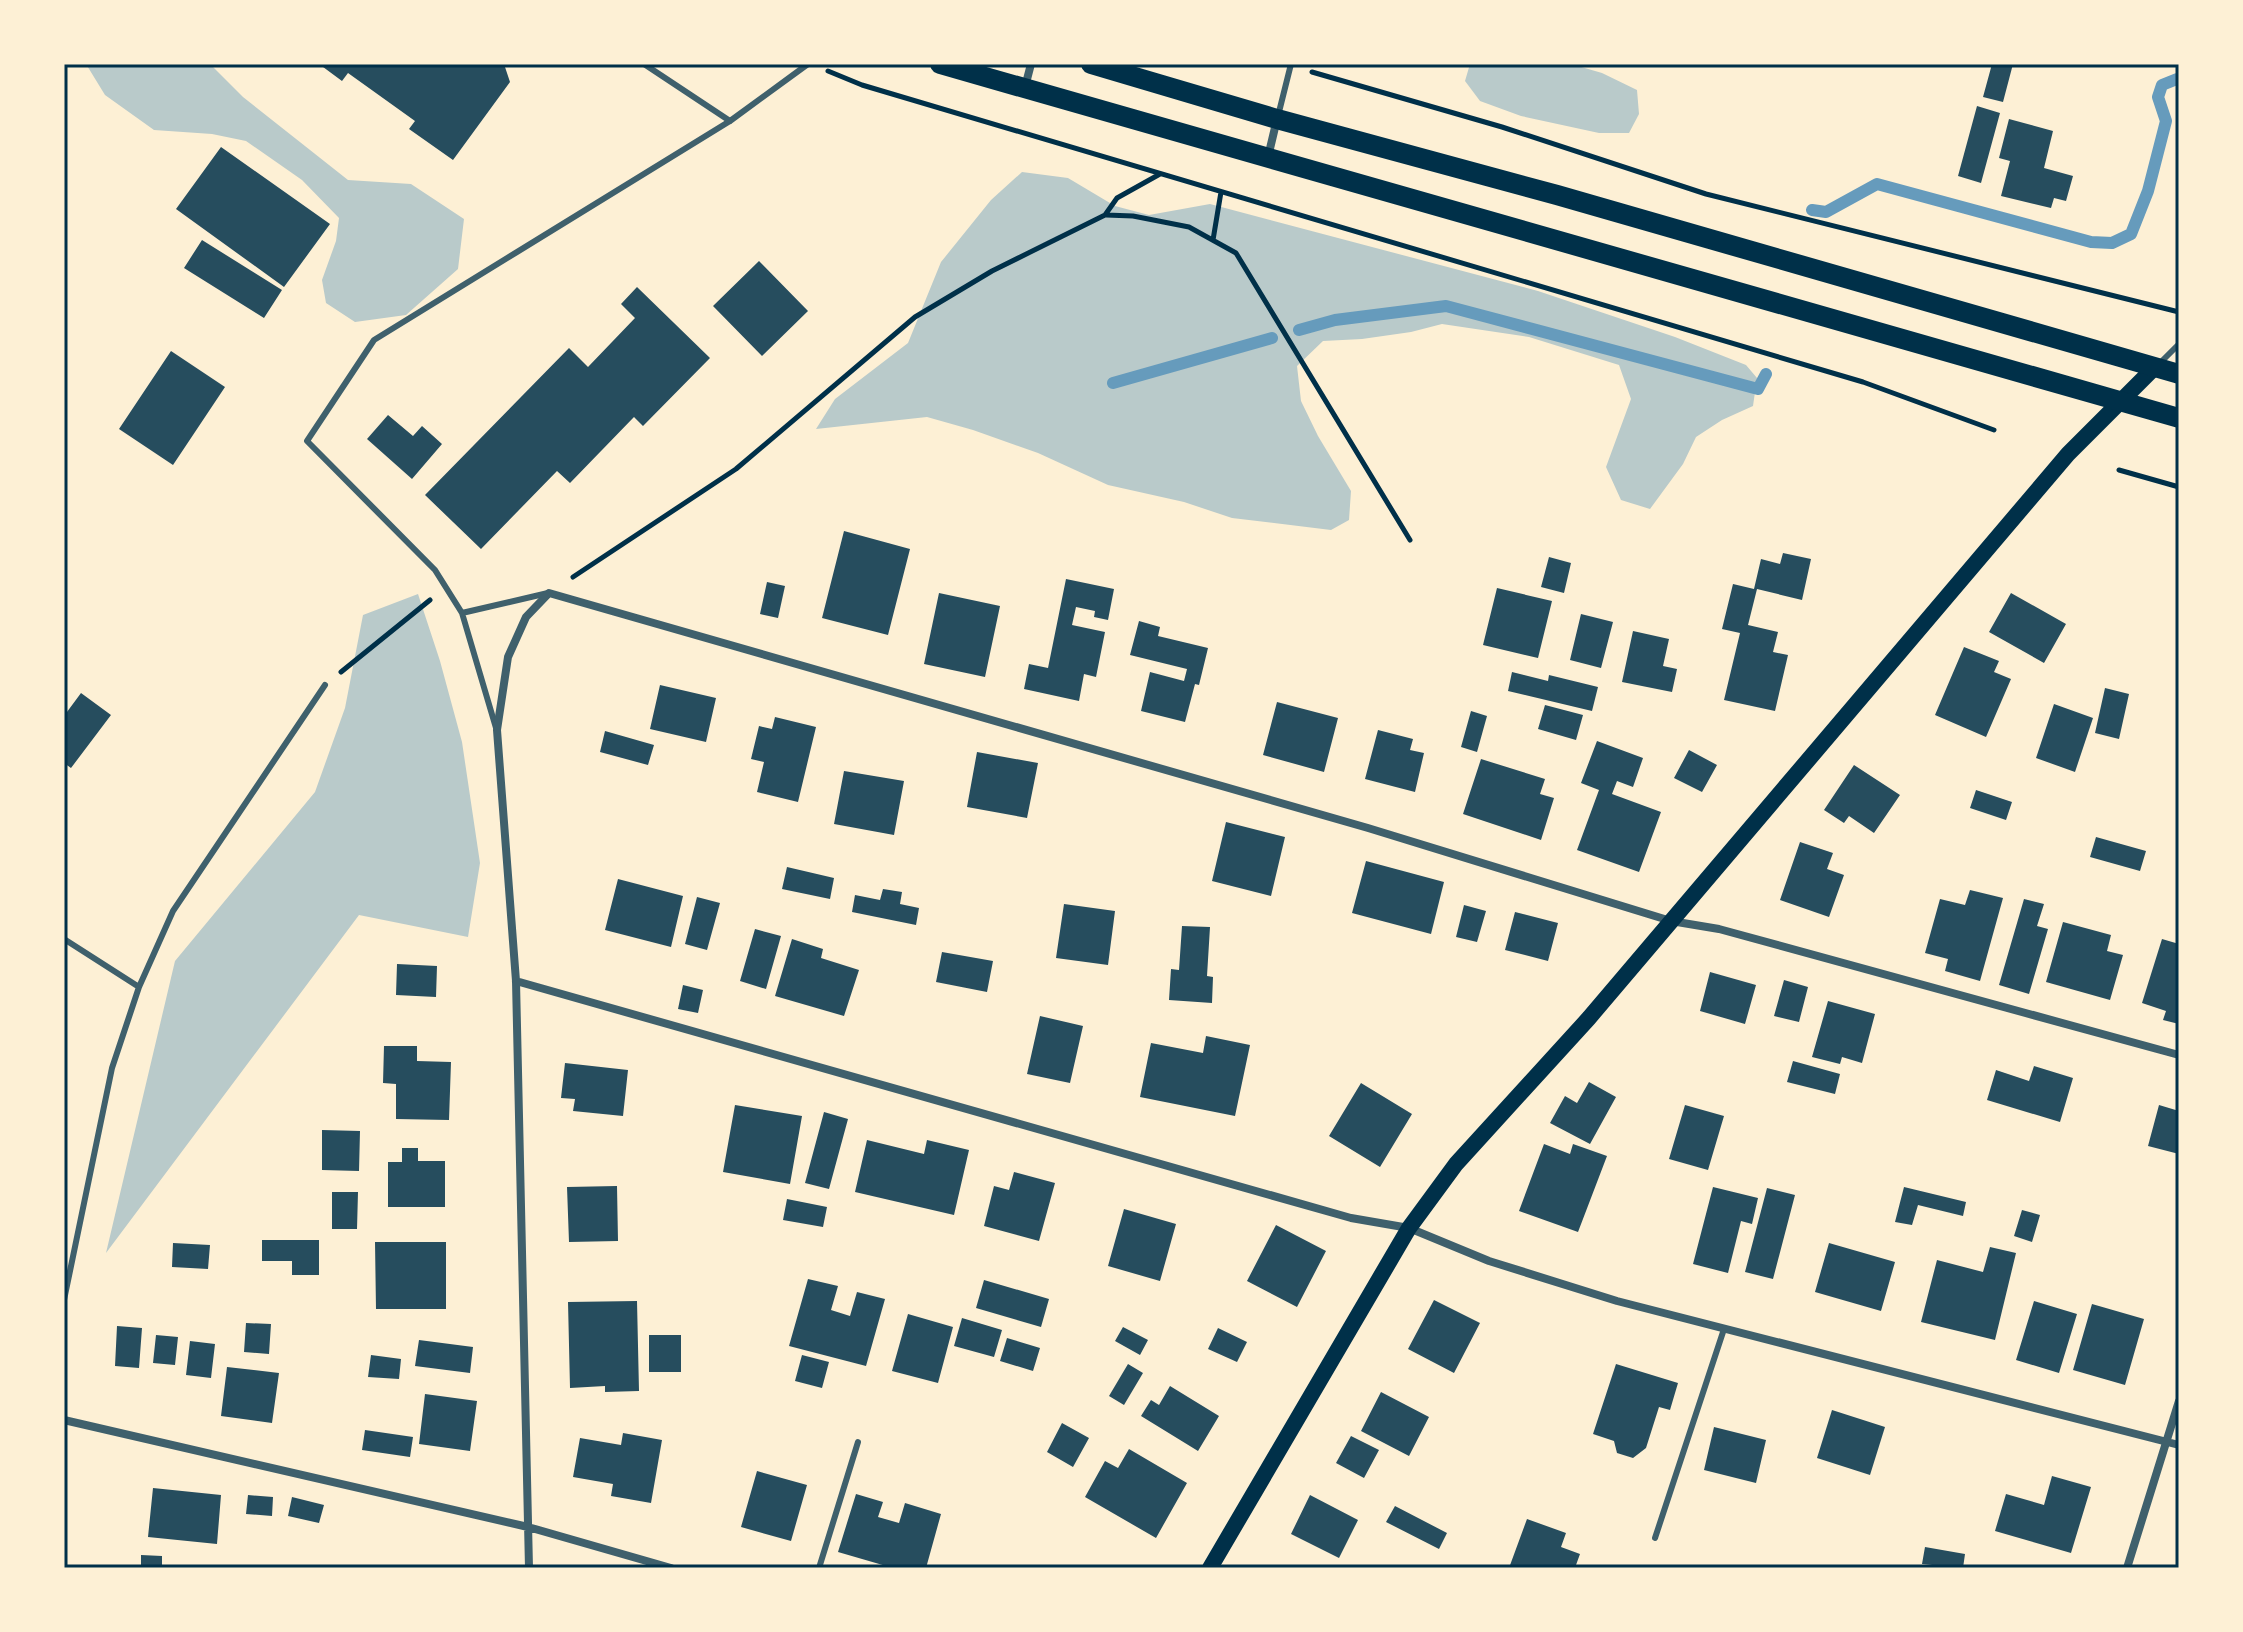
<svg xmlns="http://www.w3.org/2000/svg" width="2243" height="1632" viewBox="0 0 2243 1632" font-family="Barlow,sans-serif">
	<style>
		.green { fill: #b9caca }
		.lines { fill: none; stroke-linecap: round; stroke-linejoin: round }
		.stream { stroke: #669bbc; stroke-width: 12 }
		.building { fill: #264d5e }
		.path { stroke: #003049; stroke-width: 5 }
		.service { stroke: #3f606c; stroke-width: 6 }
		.minor { stroke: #3f606c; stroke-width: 8 }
		.secondary { stroke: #003049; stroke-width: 16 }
		.primary { stroke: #003049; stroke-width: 20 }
		.neatline { fill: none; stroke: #003049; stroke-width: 3 }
	</style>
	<rect width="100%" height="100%" fill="#fdf0d5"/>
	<path class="green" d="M86 64H210L243 97 348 180 411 184 464 219 458 269 406 315 355 322 326 303 322 280 336 241 339 218 302 180 246 141 212 134 154 130 105 95Z
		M1470 64H1571L1602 73 1637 90 1639 114 1629 133H1599L1521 116 1480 101 1465 81Z
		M1022 172 1068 178 1115 206 1149 215 1210 204 1538 291 1675 337 1746 365 1757 378 1753 406 1722 420 1696 437 1683 464 1650 509 1621 500 1606 467 1631 399 1619 365 1529 337 1442 324 1411 332 1362 339 1323 341 1297 366 1301 401 1318 436 1351 491 1349 520 1331 530 1232 518 1184 502 1108 485 1038 453 973 430 927 417 816 429 835 399 908 343 941 262 991 200Z
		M418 594 440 661 462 742 480 863 468 937 359 915 106 1253 175 961 315 792 345 708 363 615Z"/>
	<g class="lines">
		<path class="stream" d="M1812 210 1826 212 1877 184 2091 242 2112 243 2131 234 2148 191 2166 121 2158 97 2162 85 2177 79
			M1299 330 1335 320 1446 306 1758 389 1766 374
			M1113 383 1272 338"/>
	</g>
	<path class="building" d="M319 64H504L510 82 453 160 409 129 415 121 348 73 342 81Z
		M1992 64H2013L2003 102 1983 97Z
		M1977 106 2000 113 1981 183 1958 176Z
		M2009 119 2053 131 2044 168 2073 176 2066 201 2054 198 2051 208 2001 196 2010 161 1999 158Z
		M221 147 330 224 284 287 176 209Z
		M202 240 282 290 264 318 184 268Z
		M759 261 808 311 762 356 713 306Z
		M637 287 710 358 643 426 634 417 570 483 557 471 481 549 425 495 569 348 588 367 635 318 621 304Z
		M171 351 225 387 173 465 119 429Z
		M388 415 413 436 422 426 442 444 412 479 367 439Z
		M844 531 910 549 888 635 822 618Z
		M1783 553 1811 559 1802 600 1757 589 1748 625 1778 632 1773 652 1788 655 1775 711 1724 700 1740 633 1722 629 1733 584 1754 589 1761 559 1780 564Z
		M1549 557 1571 563 1564 593 1541 587Z
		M1066 579 1114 589 1108 620 1094 617 1095 611 1076 607 1072 625 1105 632 1096 677 1084 674 1079 701 1024 689 1029 664 1048 668Z
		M767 582 785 586 778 618 760 614Z
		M1497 588 1552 601 1538 658 1483 645Z
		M939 593 1000 606 985 677 924 664Z
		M2011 593 2066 624 2044 663 1989 632Z
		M1581 614 1613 622 1601 668 1570 660Z
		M1139 621 1160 627 1158 636 1208 648 1199 685 1195 684 1185 722 1141 711 1150 672 1184 681 1187 669 1130 655Z
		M1633 631 1669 639 1663 666 1677 669 1672 692 1622 682Z
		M1964 647 1999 661 1994 672 2011 679 1986 737 1935 715Z
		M1512 672 1548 681 1549 675 1598 687 1592 711 1508 691Z
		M660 685 716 698 706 742 650 729Z
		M2105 688 2129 694 2119 739 2095 733Z
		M81 693 111 715 71 768 64 763V716Z
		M1277 702 1338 718 1324 772 1263 755Z
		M2054 704 2093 718 2075 772 2036 758Z
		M1545 705 1583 715 1576 740 1538 729Z
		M1471 711 1487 716 1477 752 1461 747Z
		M775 717 816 727 798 802 757 792 764 762 751 759 759 726 772 729Z
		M1378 730 1413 739 1410 750 1424 753 1415 792 1365 779Z
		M605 731 654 745 648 765 600 752Z
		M1597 741 1643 758 1633 787 1617 781 1612 794 1661 812 1639 872 1577 850 1599 790 1581 783Z
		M1689 750 1717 765 1702 792 1674 778Z
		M977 752 1038 763 1027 818 967 807Z
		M1481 759 1545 779 1540 794 1554 798 1541 840 1463 814Z
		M1854 765 1900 795 1874 833 1849 816 1844 823 1824 810Z
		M844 771 904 781 894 835 834 824Z
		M1976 790 2012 802 2006 820 1970 808Z
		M1226 822 1285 837 1271 896 1212 881Z
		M2096 837 2146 851 2140 871 2090 857Z
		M1800 842 1833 853 1827 869 1844 875 1829 917 1780 900Z
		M1366 861 1444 882 1431 934 1352 913Z
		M787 867 834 878 830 899 782 889Z
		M618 879 683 896 671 947 605 930Z
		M883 889 902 892 900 904 919 908 916 925 852 912 855 895 880 900Z
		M1970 890 2003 898 1980 981 1945 971 1948 959 1925 953 1940 899 1965 905Z
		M697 897 720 903 707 950 685 944Z
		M2024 899 2044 904 2037 926 2048 929 2029 994 1999 985Z
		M1064 904 1115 911 1108 965 1056 958Z
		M1464 905 1486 911 1477 942 1456 937Z
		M1515 912 1558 923 1548 961 1505 950Z
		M2063 922 2111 935 2107 951 2123 955 2110 1000 2046 982Z
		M1182 926 1210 927 1207 976 1213 977 1212 1003 1169 1000 1171 969 1179 970Z
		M755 929 781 936 766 989 740 981Z
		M792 939 823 949 821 958 859 970 844 1016 775 996Z
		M2162 939 2179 944V1024L2163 1020 2166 1011 2142 1003Z
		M942 952 993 961 987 992 936 982Z
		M397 964 437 966 436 997 396 995Z
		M1710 972 1756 985 1745 1024 1700 1011Z
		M1784 980 1808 987 1799 1022 1774 1016Z
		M683 985 703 990 698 1013 678 1009Z
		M1828 1001 1875 1014 1862 1063 1842 1057 1840 1064 1812 1057Z
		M1040 1016 1083 1026 1070 1083 1027 1074Z
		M1206 1036 1250 1045 1235 1116 1140 1097 1151 1043 1203 1053Z
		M384 1046H417V1061L451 1062 449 1120 396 1119V1084L383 1083Z
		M1793 1061 1840 1074 1835 1094 1787 1082Z
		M565 1063 628 1070 623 1116 573 1111 575 1099 561 1098Z
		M2034 1066 2073 1078 2060 1122 1987 1100 1996 1070 2029 1081Z
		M1589 1082 1616 1097 1590 1144 1550 1123 1565 1096 1577 1103Z
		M1361 1083 1412 1114 1380 1167 1329 1136Z
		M735 1105 802 1116 790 1184 723 1172Z
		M1685 1105 1724 1116 1708 1170 1669 1159Z
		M2159 1105 2179 1111V1154L2148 1146Z
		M824 1112 848 1119 829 1189 805 1183Z
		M322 1130 360 1131 359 1171 322 1170Z
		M867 1140 924 1154 927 1140 969 1150 954 1215 855 1192Z
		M1544 1144 1570 1154 1573 1144 1607 1156 1578 1232 1519 1211Z
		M402 1148H418V1161H445V1207H388V1162H402Z
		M1014 1172 1055 1183 1039 1241 984 1226 994 1186 1009 1190Z
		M617 1186 618 1241 569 1242 567 1187Z
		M1713 1187 1758 1198 1752 1224 1741 1221 1728 1273 1693 1264Z
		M1904 1187 1966 1202 1963 1216 1918 1205 1912 1225 1895 1222Z
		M1767 1188 1795 1195 1773 1279 1745 1272Z
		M332 1192H358L357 1229H332Z
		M787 1199 827 1207 823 1227 783 1220Z
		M1124 1209 1176 1224 1160 1281 1108 1266Z
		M2022 1210 2040 1215 2032 1242 2014 1236Z
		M1276 1225 1326 1251 1297 1307 1247 1281Z
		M262 1240H319V1275H292V1261H262Z
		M375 1242H446V1309H376Z
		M173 1243 210 1245 208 1269 172 1267Z
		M1829 1243 1895 1262 1881 1311 1815 1292Z
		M1990 1247 2016 1253 1995 1340 1921 1322 1937 1260 1983 1272Z
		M808 1279 838 1286 831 1310 850 1316 857 1292 885 1299 866 1366 789 1346Z
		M984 1280 1049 1299 1041 1327 976 1308Z
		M1434 1300 1480 1323 1454 1373 1408 1349Z
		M637 1301 639 1391 605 1392V1386L570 1388 568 1302Z
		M2034 1301 2077 1314 2059 1373 2016 1360Z
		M2092 1304 2144 1319 2125 1385 2073 1370Z
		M908 1314 953 1327 938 1383 892 1371Z
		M962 1318 1002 1330 994 1357 954 1346Z
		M246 1323 271 1324 269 1354 244 1352Z
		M117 1326 142 1328 139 1368 115 1366Z
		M1123 1327 1148 1340 1140 1355 1115 1341Z
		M1218 1328 1247 1342 1237 1362 1208 1349Z
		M156 1335 178 1337 175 1365 153 1363Z
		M649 1335H681V1372H649Z
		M1007 1338 1040 1348 1033 1371 1000 1361Z
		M419 1340 473 1347 470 1373 415 1366Z
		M190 1341 215 1344 211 1378 186 1375Z
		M371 1355 401 1359 399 1379 368 1377Z
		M802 1355 829 1362 822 1388 795 1381Z
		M1128 1364 1143 1373 1124 1405 1109 1396Z
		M1616 1364 1678 1383 1670 1410 1659 1407 1646 1448 1633 1458 1617 1453 1614 1441 1593 1434Z
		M227 1367 279 1373 272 1423 221 1416Z
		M1170 1386 1219 1416 1198 1451 1141 1416 1151 1400 1159 1405Z
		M1381 1392 1429 1417 1409 1456 1361 1431Z
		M425 1394 477 1401 470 1451 419 1444Z
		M1832 1410 1885 1427 1870 1475 1817 1458Z
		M1062 1423 1089 1438 1073 1467 1047 1452Z
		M1714 1427 1766 1440 1756 1483 1704 1470Z
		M365 1430 413 1437 410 1457 362 1450Z
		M623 1433 662 1440 651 1503 611 1496 613 1484 573 1477 580 1438 621 1445Z
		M1351 1436 1379 1450 1364 1478 1336 1463Z
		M1129 1449 1187 1483 1156 1538 1085 1497 1105 1461 1118 1468Z
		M757 1471 807 1485 791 1541 741 1527Z
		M2052 1476 2091 1487 2071 1553 1995 1531 2006 1494 2044 1505Z
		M153 1488 221 1495 217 1544 148 1537Z
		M856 1494 883 1502 878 1517 899 1523 905 1503 941 1514 926 1568H893L838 1552Z
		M248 1495 273 1497 272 1516 246 1514Z
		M1310 1495 1358 1520 1339 1558 1291 1534Z
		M292 1497 324 1505 319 1523 288 1516Z
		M1395 1506 1447 1533 1439 1549 1386 1522Z
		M1527 1519 1566 1533 1561 1547 1580 1554 1576 1565 1583 1568H1509Z
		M1925 1547 1965 1554 1963 1568 1922 1564Z
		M141 1555 162 1556V1568H141Z"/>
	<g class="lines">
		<path class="path" d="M828 71 862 85 1863 382 1994 430
			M1312 72 1502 127 1706 194 2179 312
			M1106 215 1133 216 1189 227 1236 253 1410 540
			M1213 240 1221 192
			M2119 470 2179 487
			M573 577 736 469 915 317 992 271 1105 215 1117 198 1160 174
			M341 672 430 600"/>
		<path class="service" d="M644 64 730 121
			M1278 116 1291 64
			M2159 364 2179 344
			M462 613 548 593
			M496 728 462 613 435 570 307 441 374 340 730 121 808 64
			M64 939 139 987
			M64 1300 112 1068 139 987 173 911 325 685
			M1655 1538 1724 1329
			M819 1568 858 1442"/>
		<path class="minor" d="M1025 87 1031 64
			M1268 157 1277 119
			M516 981 1351 1218 1409 1228 1489 1261 1617 1301 2179 1445
			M64 1420 528 1527 671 1568
			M529 1568 516 981 497 730 508 657 526 617 549 593 1368 828 1671 921 1719 929 2179 1055
			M2127 1568 2179 1401"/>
		<path class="secondary" d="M1210 1568 1409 1228 1456 1164 1589 1018 2068 454 2155 367"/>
		<path class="primary" d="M940 64 2179 418
			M1091 64 1277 119 1557 195 2179 374"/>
	</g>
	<rect width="2243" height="1632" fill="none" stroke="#fdf0d5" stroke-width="132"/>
	<rect x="66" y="66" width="2111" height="1500" class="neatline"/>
</svg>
